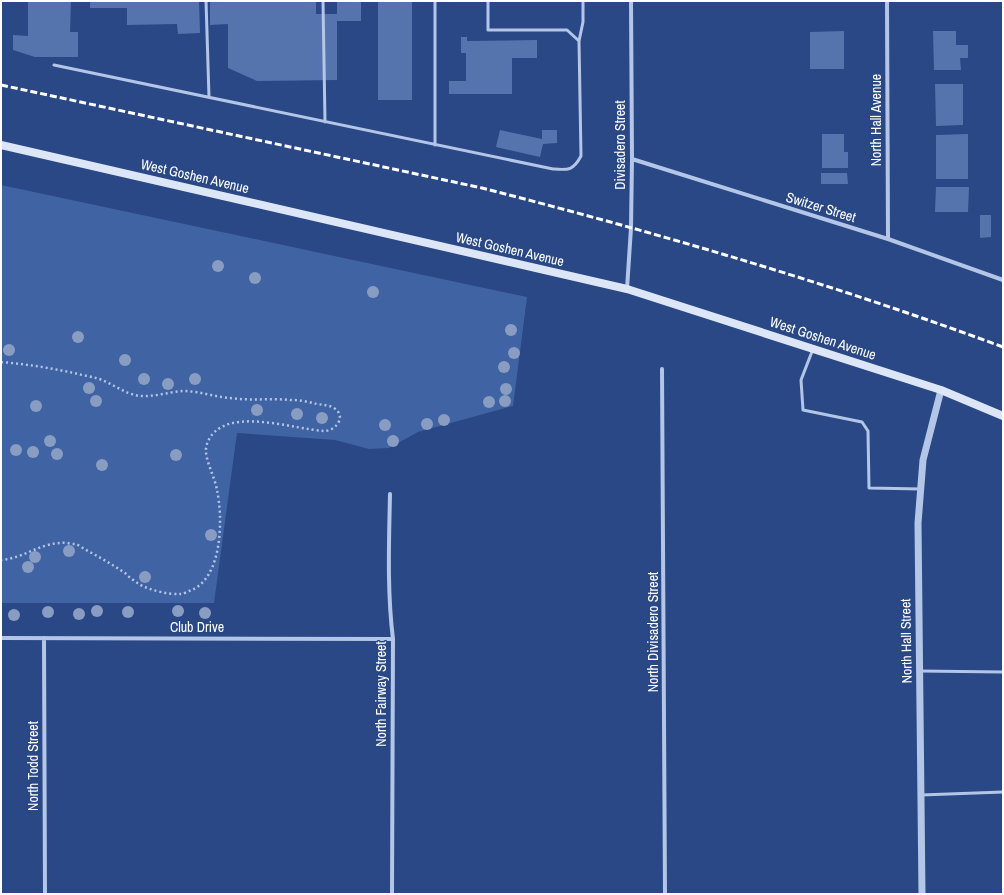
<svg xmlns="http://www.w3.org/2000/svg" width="1004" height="895" viewBox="0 0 1004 895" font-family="'Archivo Narrow',sans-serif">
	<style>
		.green { fill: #4063a3 }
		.building { fill: #5574ae }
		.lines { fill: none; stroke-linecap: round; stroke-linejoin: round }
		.path { stroke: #b3c6e7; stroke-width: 2.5; stroke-dasharray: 2 3; stroke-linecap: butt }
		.service { stroke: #b3c6e7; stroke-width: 3 }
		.minor { stroke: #b3c6e7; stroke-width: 4 }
		.tertiary { stroke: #b3c6e7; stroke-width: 7 }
		.secondary { stroke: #dde6f7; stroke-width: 8 }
		.rail { stroke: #fff; stroke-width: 3; stroke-dasharray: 7 3; stroke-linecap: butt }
		.tree { fill: #899dc3 }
		.labels { text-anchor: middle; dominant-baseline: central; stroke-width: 3; stroke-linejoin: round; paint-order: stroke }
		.street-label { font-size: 14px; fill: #fff; stroke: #294885 }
	</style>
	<rect width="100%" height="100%" fill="#294885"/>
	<path class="green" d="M1 185 527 297 513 406 418 432 389 448 369 449 335 440 237 433 214 603H1Z"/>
	<path class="building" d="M28 1H71L70 32H78V57H35L13 50V35L28 36Z
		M90 1H199L200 33 178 34 177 24 127 25V8H90Z
		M210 1H316V14H337V1H361V21H337V80L257 81 228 68V24L210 25Z
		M378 1H412V100H378Z
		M844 31V69H810V32Z
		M933 31H956V45H968V58H960L961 70H934Z
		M461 37H467V41L537 40V58H512V94H449V81H466V53H461Z
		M935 84H963V125L936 126Z
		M500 130 542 139V130H557V143L543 144 540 157 496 147Z
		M822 134H844V152H848V168H822Z
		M968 134V179H936V135Z
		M821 173H847L848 184H821Z
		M936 187H969L968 212H935Z
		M980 215H991V237L980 238Z"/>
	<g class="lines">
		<path class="path" d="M1 362C26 364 50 368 74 373 81 375 89 376 96 378 111 382 124 394 140 396 154 397 169 392 183 391 199 391 215 397 230 398 251 401 271 398 291 400 300 400 309 402 317 404 323 405 329 405 334 408 347 416 336 431 324 431 295 429 241 411 217 430 211 434 205 444 206 452 207 464 215 478 217 490 223 518 223 580 189 591 187 592 183 594 181 594 169 595 149 590 139 584 134 581 129 577 125 573 113 565 101 558 88 551 84 549 80 546 76 544 75 544 69 544 68 543 41 541 26 558 1 560"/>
		<path class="service" d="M206 1 209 97
			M323 1 325 122
			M435 1V145
			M579 41 583 22V1
			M54 65 553 169C568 170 573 171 581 156L579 41 567 30H488V1
			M813 349 801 380 803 410 862 422 868 431 869 488 921 489
			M920 671 1003 672
			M921 795 1003 792"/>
		<path class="minor" d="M887 1 888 239
			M632 159 888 239 1003 280
			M627 289 631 228 632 159 631 1
			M662 369 665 894
			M390 494C389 542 387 591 393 639L392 894
			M1 638 393 639
			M44 638 45 894"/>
		<path class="tertiary" d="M922 894 918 523 923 460 941 390"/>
		<path class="secondary" d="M1 145 627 289 941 390 1003 416"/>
		<path class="rail" d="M1 85 482 188C658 233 833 284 1003 347"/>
	</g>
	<g class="tree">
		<circle cx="218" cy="266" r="6"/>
		<circle cx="255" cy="278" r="6"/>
		<circle cx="373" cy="292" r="6"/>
		<circle cx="511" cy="330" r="6"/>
		<circle cx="78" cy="337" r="6"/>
		<circle cx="9" cy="350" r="6"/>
		<circle cx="514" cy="353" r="6"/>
		<circle cx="125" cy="360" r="6"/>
		<circle cx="504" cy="367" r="6"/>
		<circle cx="144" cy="379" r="6"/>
		<circle cx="195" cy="379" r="6"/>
		<circle cx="168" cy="384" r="6"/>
		<circle cx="89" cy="388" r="6"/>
		<circle cx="506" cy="389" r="6"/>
		<circle cx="96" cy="401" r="6"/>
		<circle cx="505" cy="401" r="6"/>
		<circle cx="489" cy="402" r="6"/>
		<circle cx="36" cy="406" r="6"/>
		<circle cx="257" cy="410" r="6"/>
		<circle cx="297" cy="414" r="6"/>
		<circle cx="322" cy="418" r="6"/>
		<circle cx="444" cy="420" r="6"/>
		<circle cx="427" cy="424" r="6"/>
		<circle cx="385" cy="425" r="6"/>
		<circle cx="50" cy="441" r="6"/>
		<circle cx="393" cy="441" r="6"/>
		<circle cx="16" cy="450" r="6"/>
		<circle cx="33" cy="452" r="6"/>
		<circle cx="57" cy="454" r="6"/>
		<circle cx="176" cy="455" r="6"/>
		<circle cx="102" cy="465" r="6"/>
		<circle cx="211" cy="535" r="6"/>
		<circle cx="69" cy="551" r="6"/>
		<circle cx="35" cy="557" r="6"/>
		<circle cx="28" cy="567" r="6"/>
		<circle cx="145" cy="577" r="6"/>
		<circle cx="97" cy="611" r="6"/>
		<circle cx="178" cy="611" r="6"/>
		<circle cx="48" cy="612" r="6"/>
		<circle cx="128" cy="612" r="6"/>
		<circle cx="205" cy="613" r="6"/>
		<circle cx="79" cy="614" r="6"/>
		<circle cx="14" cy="615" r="6"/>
	</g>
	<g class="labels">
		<g class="street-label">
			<text transform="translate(876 120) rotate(-90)">North Hall Avenue</text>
			<text transform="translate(620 145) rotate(-90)">Divisadero Street</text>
			<text transform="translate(195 176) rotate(13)">West Goshen Avenue</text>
			<text transform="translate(821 207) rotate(17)">Switzer Street</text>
			<text transform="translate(510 249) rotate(13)">West Goshen Avenue</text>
			<text transform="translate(823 338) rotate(18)">West Goshen Avenue</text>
			<text x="197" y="627">Club Drive</text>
			<text transform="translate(653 632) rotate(-90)">North Divisadero Street</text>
			<text transform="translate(906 641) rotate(-91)">North Hall Street</text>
			<text transform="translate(381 694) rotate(-90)">North Fairway Street</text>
			<text transform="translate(33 766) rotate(-90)">North Todd Street</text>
		</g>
	</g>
	<rect width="1004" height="895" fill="none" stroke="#ffffff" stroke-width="4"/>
</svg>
